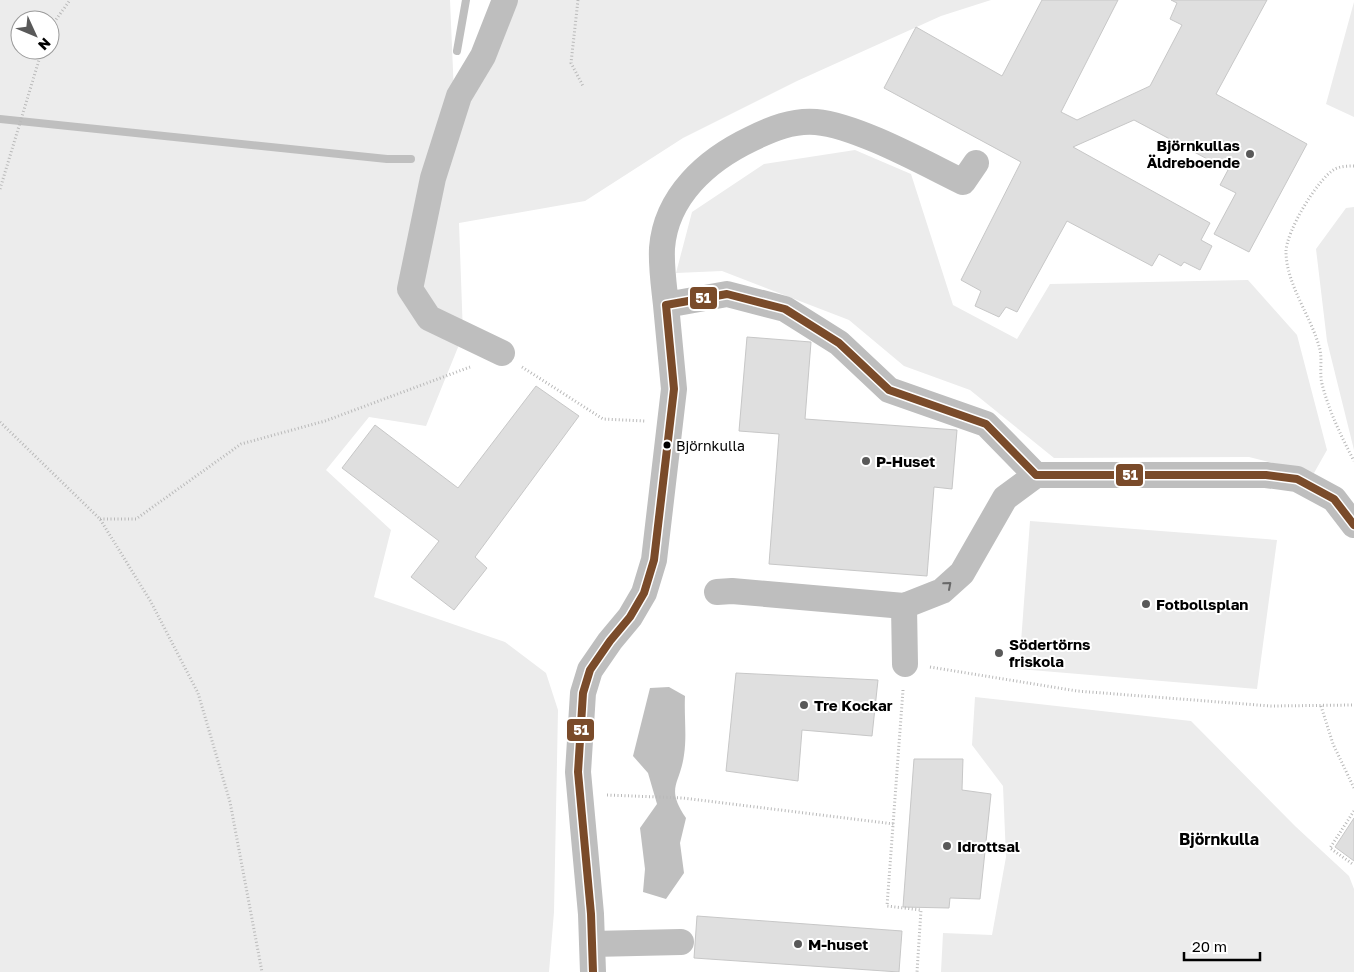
<svg xmlns="http://www.w3.org/2000/svg" width="1354" height="972" viewBox="0 0 1354 972" font-family="'Golos Text',sans-serif">
	<style>
		.green { fill: #ececec; fill-rule: evenodd }
		.water { fill: #bfbfbf }
		.lines { fill: none; stroke-linecap: round; stroke-linejoin: round }
		.stream { stroke: #bfbfbf; stroke-width: 8 }
		.building { fill: #dfdfdf; stroke: #c7c7c7 }
		.path { stroke: #b9b9b9; stroke-width: 3; stroke-dasharray: 1 2.5; stroke-linecap: butt }
		.minor { stroke: #bebebe; stroke-width: 26 }
		.bus-1-casing { stroke: #fff; stroke-width: 11 }
		.bus-1 { stroke: #7a4b2a; stroke-width: 8 }
		.oneway { stroke: #686868 }
		.poi-dot { fill: #595959; stroke: #fff; stroke-width: 2 }
		.bus-dot { fill: #000; stroke: #fff; stroke-width: 2 }
		.labels { text-anchor: middle; dominant-baseline: central; stroke-width: 4; stroke-linejoin: round; paint-order: stroke }
		.bus-label { font-size: 14px; fill: #000; stroke: #fff; text-anchor: start }
		.poi-label { font-size: 15px; font-weight: bold; fill: #000; stroke: #fff; text-anchor: start }
		.neighbourhood-label { font-size: 16px; font-weight: bold; fill: #000; stroke: #fff }
		.line-badge { stroke: #fff; stroke-width: 2 }
		.badge-label { font-size: 14px; text-anchor: middle; font-weight: bold; fill: #fff }
	</style>
	<rect width="100%" height="100%" fill="#fff"/>
	<path class="green" d="M0 0H450L455 117 498 0H991L941 16 797 81 683 138 585 201 459 223 463 335 426 426 369 417 326 470 391 530 374 597 505 642 546 673 558 710 554 912 549 972H0ZM20 20H50V50H20Z
		M1354 2V117L1326 104Z
		M855 150 911 174 953 305 1017 339 1050 284 1248 280 1297 335 1327 450 1314 473 1249 457 1054 458 970 390 904 366 849 320 722 271 676 273 692 212 764 164Z
		M1354 207V450L1327 341 1316 249 1346 208Z
		M1030 521 1277 540 1257 689 1019 669Z
		M975 697 1191 721 1295 826 1349 876 1354 889V972H941L943 933 992 935 1006 857 1003 786 972 745Z"/>
	<path class="water" d="M669 687 685 696C684 715 687 736 684 755 680 785 665 787 686 818L680 843 684 873 666 899 643 892 645 869 640 828 657 804 648 773 633 756 650 688Z"/>
	<g class="lines">
		<path class="stream" d="M457 51 466 0
			M0 119 387 159H411"/>
	</g>
	<path class="building" d="M1042 0H1118L1061 112 1077 120 1150 86 1182 25 1170 19 1177 3 1171 0H1267L1216 94 1307 144 1249 252 1214 234 1236 193 1220 185 1228 170 1134 120 1073 147 1210 223 1201 240 1212 246 1200 270 1184 262 1181 266 1159 254 1152 266 1067 221 1017 312 1006 307 999 317 975 306 981 291 961 280 1021 162 884 88 916 27 1002 76Z
		M747 337 811 342 805 419 957 430 952 489 934 487 927 576 769 564 779 434 739 431Z
		M536 386 579 416 475 557 487 568 454 610 411 577 439 541 342 468 375 425 458 488Z
		M736 673 878 680 872 736 802 730 798 781 726 771Z
		M914 759H963L962 790 991 794 980 899 950 898 949 908 903 907Z
		M1354 818V861L1335 847Z
		M697 916 902 931 899 972 694 958Z"/>
	<g class="lines">
		<path class="path" d="M578 0 571 63 583 86
			M50 28 70 0
			M1354 166C1348 166 1341 166 1335 169 1318 178 1285 233 1286 253 1287 285 1310 315 1319 346 1323 358 1319 371 1322 384 1329 411 1341 436 1354 461
			M0 189 42 50
			M522 367 603 419 645 421
			M0 422 100 519 151 602 198 693 230 802 262 972
			M100 519H136L241 444 325 421 470 367
			M930 667 1077 691 1271 706 1354 705
			M903 690 887 906 921 910 917 972
			M1321 706 1333 744 1354 788
			M607 795 683 798 894 824
			M1354 811 1330 848 1354 865"/>
		<path class="minor" d="M666 305C664 286 661 267 662 248 666 196 707 160 751 139 771 129 793 120 816 122 858 126 924 163 963 182L976 163
			M502 353 429 318 410 289 433 178 459 96 483 56 505 0
			M717 592 732 591 904 606 942 591 962 573 1005 498 1036 475
			M904 606 905 664
			M592 944 681 942
			M593 972 591 914 578 772 583 693 590 670 610 641 630 617 644 593 654 560 674 389 666 305 727 294 785 309 839 343 889 390 986 424 1036 475H1266L1297 479 1334 499 1354 525"/>
		<defs>
			<path id="bus-1" d="M593 972 591 914 578 772 583 693 590 670 610 641 630 617 644 593 654 560 674 389 666 305 727 294 785 309 839 343 889 390 986 424 1036 475H1266L1297 479 1334 499 1354 525"/>
		</defs>
		<use href="#bus-1" class="bus-1-casing"/>
		<use href="#bus-1" class="bus-1"/>
	</g>
	<defs><path id="oneway-chevron" d="M-2-3.5L2.5 0L-2 3.5" fill="none" stroke-width="1.6" stroke-linecap="round" stroke-linejoin="round" transform="scale(1.25)"/></defs>
	<use class="oneway" href="#oneway-chevron" transform="translate(948 585) rotate(-41)"/>
	<g class="poi-dot">
		<circle cx="1250" cy="154" r="5"/>
		<circle cx="866" cy="461" r="5"/>
		<circle cx="1146" cy="604" r="5"/>
		<circle cx="999" cy="653" r="5"/>
		<circle cx="804" cy="705" r="5"/>
		<circle cx="947" cy="846" r="5"/>
		<circle cx="798" cy="944" r="5"/>
	</g>
	<circle class="bus-dot" cx="667" cy="445" r="4.5"/>
	<g class="labels">
		<g class="bus-label">
			<text x="676" y="445">Björnkulla</text>
		</g>
		<g class="poi-label">
			<text x="1240" y="145" text-anchor="end">Björnkullas<tspan x="1240" dy="17">Äldreboende</tspan></text>
			<text x="876" y="461">P-Huset</text>
			<text x="1156" y="604">Fotbollsplan</text>
			<text x="1009" y="644">Södertörns<tspan x="1009" dy="17">friskola</tspan></text>
			<text x="814" y="705">Tre Kockar</text>
			<text x="957" y="846">Idrottsal</text>
			<text x="808" y="944">M-huset</text>
		</g>
		<g class="neighbourhood-label">
			<text x="1219" y="839">Björnkulla</text>
		</g>
	</g>
	<g class="line-badge">
		<rect x="689" y="286" width="29" height="24" rx="5" fill="#7a4b2a"/>
		<rect x="1115" y="463" width="29" height="24" rx="5" fill="#7a4b2a"/>
		<rect x="566" y="718" width="29" height="24" rx="5" fill="#7a4b2a"/>
	</g>
	<g class="badge-label">
		<text x="703" y="303">51</text>
		<text x="1130" y="480">51</text>
		<text x="581" y="735">51</text>
	</g>
	<g transform="translate(35 35) rotate(134)"><circle r="24" fill="#ffffff" stroke="#999999"/>
	<path d="M0-4L9 19L0 12L-9 19Z" fill="#595959"/>
	<text y="-8" font-size="14" font-weight="bold" text-anchor="middle" fill="#000000">N</text>
	</g>
	<path d="M1184 952v8h76v-8" fill="none" stroke="#000000" stroke-width="2.5"/>
	<text x="1192" y="952" font-size="15" fill="#000000" stroke="#ffffff" stroke-width="4" paint-order="stroke">20 m</text>
</svg>
